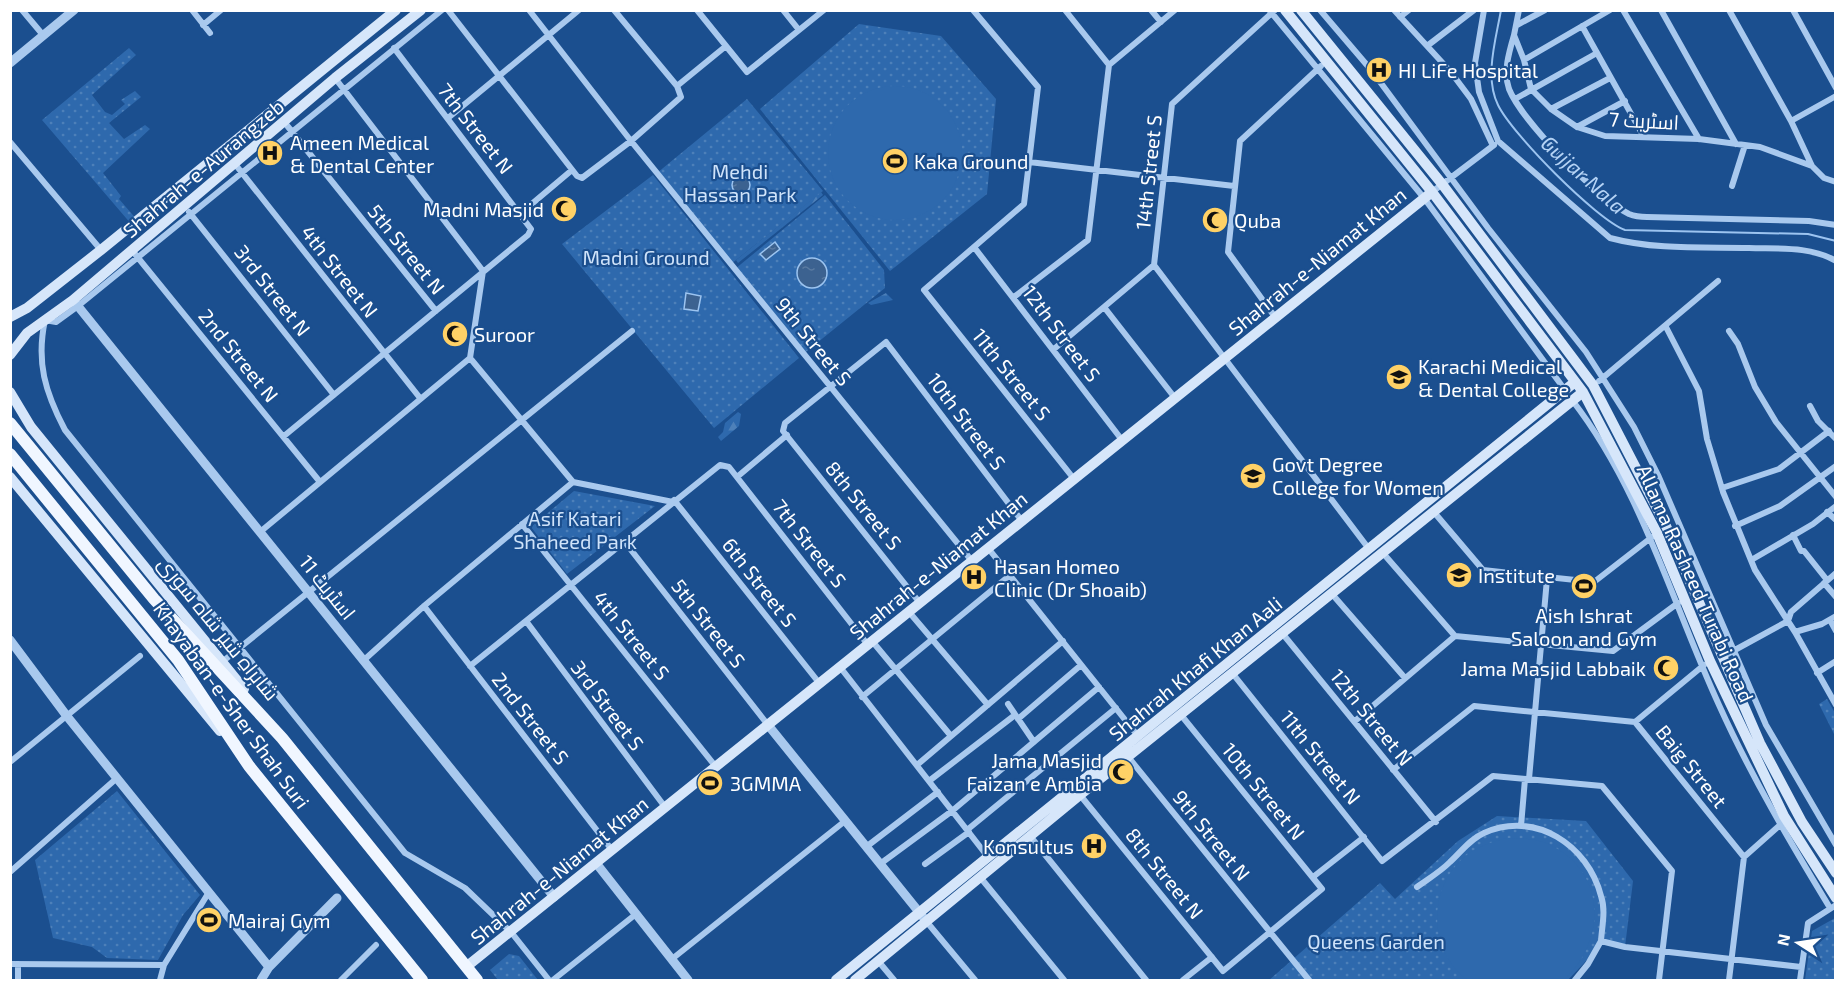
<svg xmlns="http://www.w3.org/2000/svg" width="1846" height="991" viewBox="0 0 1846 991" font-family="'Exo 2',Cairo,sans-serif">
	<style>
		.forest { fill: url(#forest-firs) }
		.park { fill: url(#park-dots) }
		.pitch { fill: #2e69ad }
		.water { fill: url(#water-ripples); stroke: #9cc4f0; stroke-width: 1.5 }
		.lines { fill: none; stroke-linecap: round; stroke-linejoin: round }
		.stream { stroke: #9cc4f0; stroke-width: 2 }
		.minor { stroke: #a9c9ee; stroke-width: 6 }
		.tertiary { stroke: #a9c9ee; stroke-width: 9 }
		.secondary { stroke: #d6e6fa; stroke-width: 10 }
		.primary { stroke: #f0f6ff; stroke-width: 12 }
		.labels { text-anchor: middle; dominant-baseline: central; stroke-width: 4.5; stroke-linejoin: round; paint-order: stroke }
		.poi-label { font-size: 20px; fill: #fff; stroke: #1b4f8f; text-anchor: start }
		.street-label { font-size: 20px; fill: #fff; stroke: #1b4f8f }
		.park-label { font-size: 20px; fill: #cfe3fa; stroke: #1b4f8f }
		.water-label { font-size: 21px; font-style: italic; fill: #b5d3f5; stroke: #1b4f8f }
	</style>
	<defs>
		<pattern id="forest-firs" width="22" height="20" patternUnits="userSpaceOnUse" patternTransform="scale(1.5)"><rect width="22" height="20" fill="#2e69ad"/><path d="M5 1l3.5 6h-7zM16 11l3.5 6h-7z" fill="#4d80b9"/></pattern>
		<pattern id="park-dots" width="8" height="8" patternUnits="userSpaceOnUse" patternTransform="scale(1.5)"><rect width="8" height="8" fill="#2e69ad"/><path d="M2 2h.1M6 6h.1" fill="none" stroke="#4d80b9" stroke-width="1.8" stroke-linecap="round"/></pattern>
		<pattern id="water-ripples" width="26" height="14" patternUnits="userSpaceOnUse" patternTransform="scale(1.5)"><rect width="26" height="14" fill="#3c6290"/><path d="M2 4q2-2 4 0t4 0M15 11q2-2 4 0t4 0" fill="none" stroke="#597aa1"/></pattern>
	</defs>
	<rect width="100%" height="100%" fill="#1b4f8f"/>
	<path class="forest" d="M821 192 823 195 738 263 736 260Z
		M886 293 893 300 871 305 868 303Z
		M738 412 741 414 739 426 721 441 718 437 723 432 725 423Z"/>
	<path class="park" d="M859 24 941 36 996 99 987 194 890 271 760 109Z
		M129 48 136 55 92 95 105 112 112 115 125 104 121 100 135 91 141 97 109 123 124 139 145 125 150 129 103 173 121 196 119 199 138 221 132 225 42 120Z
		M747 99 823 191 731 264 657 173Z
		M653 175 799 358 714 428 562 244Z
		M825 195 884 270 885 288 802 355 735 269Z
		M574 491 655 506 567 574 531 527Z
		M1827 699 1835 713V736L1819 704Z
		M117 791 200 895 183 915 158 960 107 958 92 947 53 938 35 860Z
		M1497 816 1586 821 1633 881 1625 947 1604 942 1568 980H1269L1380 883 1395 899 1458 841Z
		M1835 918V980H1805L1812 931Z
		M509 954 519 956 538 980H498L490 970Z"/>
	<path class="pitch" d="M828 153a67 67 0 1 1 134 0a67 67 0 1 1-134 0Z
		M1507 838C1524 838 1541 839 1556 848 1608 878 1604 943 1564 980H1468C1429 953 1427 891 1462 859 1475 847 1491 842 1507 838Z"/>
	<path class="water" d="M732 185a9 9 0 1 1 18 0a9 9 0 1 1-18 0Z
		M775 242 780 249 766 260 760 254Z
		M797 273a15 15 0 1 1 30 0a15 15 0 1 1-30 0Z
		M686 293 701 296 698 311 684 309Z"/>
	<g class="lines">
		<path class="stream" d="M1501 10C1496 39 1484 77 1498 105 1512 134 1596 219 1625 230L1808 234 1836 241"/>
		<path class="minor" d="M22 10 43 35
			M192 10 210 33
			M442 10 78 306 56 322 45 320C36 362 45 392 65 430L405 853 465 888 511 932 549 980
			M448 10 577 176 582 178 631 141 681 97 677 86 614 10
			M529 10 631 141 972 561
			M697 10 747 72 824 10
			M783 10 799 30
			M973 10 1038 87 1024 204 924 290 1074 479
			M1151 10 1161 22
			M1275 10 1172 104 1154 265 1369 549
			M1320 10 1372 71 1488 228 1586 352 1634 427 1658 475 1766 725 1836 845
			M1394 10 1450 71 1471 99 1493 146
			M1484 10 1475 63 1479 92 1498 141 1610 238C1655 250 1703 247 1749 248 1778 249 1811 246 1836 261
			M1519 10 1514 35 1524 60 1531 89 1551 109 1577 127 1605 136 1699 139 1760 147 1812 166 1824 178 1836 182
			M1623 10 1699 139
			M1661 10 1736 144
			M1729 10 1791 121 1812 166
			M1793 10 1836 88
			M1270 11 1424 198 1565 390
			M1400 17 1409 10
			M203 25 221 10
			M1517 25 1545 10
			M1582 26 1644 137
			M1514 35C1509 52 1503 72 1509 89 1522 121 1598 199 1629 214 1634 216 1641 217 1647 217L1809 221 1836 225
			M1427 46 1474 10
			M1524 60 1610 10
			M1109 65 1175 10
			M335 78 483 271 470 358 573 482 673 502
			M677 86 726 46
			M1515 99 1597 53
			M1551 109 1610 78
			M448 118 579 10
			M1791 121 1836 96
			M285 123 436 311
			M1577 127 1625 101
			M10 142 101 250
			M1029 162 1234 186
			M235 164 420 398
			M1732 186 1745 145
			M1432 192 1494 145
			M189 212 334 395
			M521 213 572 170
			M974 247 1122 440
			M135 254 320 482
			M1014 297 1088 240 1109 65 1065 10
			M1104 307 1175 398
			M1275 317 1228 252 1240 141 1321 66
			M1666 327 1699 391 1707 439 1723 492 1755 570 1795 632 1836 705
			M1729 331 1738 344 1755 387 1776 422 1836 497
			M1054 349 1154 265
			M1599 381 1718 281
			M1572 400C1642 490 1672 603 1719 705 1751 776 1790 842 1830 908
			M1810 406 1818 421 1836 439
			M284 436 528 235 531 229 394 48
			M737 477 787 435
			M1722 488 1779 469 1829 431
			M674 500 820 684
			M1433 511 1483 570 1594 582 1652 537
			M1827 512 1836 520
			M522 524 716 767
			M1735 526 1780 506 1836 466
			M260 532 470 358
			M1793 535 1801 551H1804L1827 580
			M624 541 768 725
			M988 548 1138 736
			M1382 552 1455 636
			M1753 559 1813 524 1836 506
			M1824 583 1836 597
			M1332 594 1405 678
			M920 603 783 431 785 423 886 342 1022 521
			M424 606 612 850
			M909 612 988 705
			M1830 620 1836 631
			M526 621 665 807
			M1795 632 1822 624 1836 616
			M1282 633 1436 822
			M1455 636 1613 651 1678 603
			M872 641 951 736
			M1722 657 1788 621 1791 612 1836 573
			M364 660 424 606 573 482
			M222 662 632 331
			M470 666 720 465 729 467 868 645
			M840 667 988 857
			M1817 673 1836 661
			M1233 674 1382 861 1493 776 1602 786 1672 871 1659 980
			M862 697 1009 576
			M1008 704 1034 742
			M1018 719 1081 665
			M1355 721 1455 636
			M1635 722 1704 665
			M1129 758 1309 980
			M10 762 140 656
			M917 765 1063 641
			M1393 770 1474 706 1635 722 1744 857 1729 980
			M1529 779 1547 579
			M929 781 1015 715
			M1080 795 1223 971 1322 889 1181 715
			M1521 826 1525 779
			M967 830 1116 708
			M1030 836 1146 980
			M866 847 938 792
			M1744 857 1780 825
			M880 864 952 811 1099 687
			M925 864 969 832
			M10 872 117 778
			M980 877 1064 980
			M1313 877 1364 837
			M1417 887C1428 879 1440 872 1450 862 1461 852 1470 839 1484 833 1535 810 1588 845 1601 896 1606 910 1602 926 1601 941
			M926 921 975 980
			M672 959 845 821
			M879 962 894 980
			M10 964 164 965
			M18 980V964
			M160 980 164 965 209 892
			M341 980 376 945
			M553 980 636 914
			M1183 980 1212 957
			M1575 980 1588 964 1601 941 1625 947 1801 967
			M1800 980 1808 923 1836 905"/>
		<path class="tertiary" d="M10 63 74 10
			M73 300 554 897
			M10 640 66 715 269 967
			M768 725 923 917
			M596 863 688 980
			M261 980 269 967 337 898"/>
		<path class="secondary" d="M1285 10 1432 192 1583 392 1657 533 1710 661 1784 816 1836 898
			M1301 10 1442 184 1593 385 1666 526 1760 743 1802 822 1836 873
			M10 317 27 308 101 250 396 10
			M10 355 27 333 73 300 335 78 421 10
			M10 392 31 427 244 689
			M10 477 220 731
			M466 967 1432 192
			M836 980 1575 382
			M855 980 1080 795 1583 392"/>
		<path class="primary" d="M10 423 154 599 282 738 477 980
			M10 454 178 660 249 766 422 980"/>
	</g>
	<defs>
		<symbol id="hospital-disc" viewBox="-11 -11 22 22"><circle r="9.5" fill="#ffd166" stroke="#1b4f8f"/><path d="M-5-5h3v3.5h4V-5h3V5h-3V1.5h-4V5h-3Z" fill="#111"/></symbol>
		<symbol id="stadium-disc" viewBox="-11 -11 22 22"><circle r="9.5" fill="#ffd166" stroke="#1b4f8f"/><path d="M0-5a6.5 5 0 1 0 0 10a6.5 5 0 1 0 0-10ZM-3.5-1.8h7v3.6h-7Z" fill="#111"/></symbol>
		<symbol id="mosque-disc" viewBox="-11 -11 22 22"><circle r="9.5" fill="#ffd166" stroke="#1b4f8f"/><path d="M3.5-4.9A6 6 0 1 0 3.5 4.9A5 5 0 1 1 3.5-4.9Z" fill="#111"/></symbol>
		<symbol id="university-disc" viewBox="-11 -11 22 22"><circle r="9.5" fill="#ffd166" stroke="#1b4f8f"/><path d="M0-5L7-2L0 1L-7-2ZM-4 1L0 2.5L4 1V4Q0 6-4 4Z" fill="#111"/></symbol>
	</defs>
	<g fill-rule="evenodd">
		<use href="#hospital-disc" x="1364" y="55" width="30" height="30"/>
		<use href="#hospital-disc" x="255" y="138" width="30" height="30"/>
		<use href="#stadium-disc" x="880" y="146" width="30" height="30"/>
		<use href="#mosque-disc" x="549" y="194" width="30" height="30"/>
		<use href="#mosque-disc" x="1200" y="205" width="30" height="30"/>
		<use href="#mosque-disc" x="440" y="319" width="30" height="30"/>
		<use href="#university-disc" x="1384" y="362" width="30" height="30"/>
		<use href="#university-disc" x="1238" y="461" width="30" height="30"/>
		<use href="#university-disc" x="1444" y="560" width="30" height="30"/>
		<use href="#hospital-disc" x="959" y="562" width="30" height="30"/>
		<use href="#stadium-disc" x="1569" y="571" width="30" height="30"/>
		<use href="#mosque-disc" x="1651" y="653" width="30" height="30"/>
		<use href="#mosque-disc" x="1106" y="757" width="30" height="30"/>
		<use href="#stadium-disc" x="695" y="768" width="30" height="30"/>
		<use href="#hospital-disc" x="1079" y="831" width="30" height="30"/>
		<use href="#stadium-disc" x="194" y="905" width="30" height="30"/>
	</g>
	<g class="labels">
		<g class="poi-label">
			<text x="1398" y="70">HI LiFe Hospital</text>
			<text x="290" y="142">Ameen Medical<tspan x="290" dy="23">&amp; Dental Center</tspan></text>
			<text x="914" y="161">Kaka Ground</text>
			<text x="544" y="209" text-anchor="end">Madni Masjid</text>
			<text x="1234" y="220">Quba</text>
			<text x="474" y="334">Suroor</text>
			<text x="1418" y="366">Karachi Medical<tspan x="1418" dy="23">&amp; Dental College</tspan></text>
			<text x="1272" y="464">Govt Degree<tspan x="1272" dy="23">College for Women</tspan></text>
			<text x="994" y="566">Hasan Homeo<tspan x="994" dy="23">Clinic (Dr Shoaib)</tspan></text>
			<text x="1478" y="575">Institute</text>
			<text x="1584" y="615" text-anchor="middle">Aish Ishrat<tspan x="1584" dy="23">Saloon and Gym</tspan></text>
			<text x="1646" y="668" text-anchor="end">Jama Masjid Labbaik</text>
			<text x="1102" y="760" text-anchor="end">Jama Masjid<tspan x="1102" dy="23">Faizan e Ambia</tspan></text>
			<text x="730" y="783">3GMMA</text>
			<text x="1074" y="846" text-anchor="end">Konsultus</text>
			<text x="228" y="920">Mairaj Gym</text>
		</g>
		<g class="street-label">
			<text transform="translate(1644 120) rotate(3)">اسٹریٹ 7</text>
			<text transform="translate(476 128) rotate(52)">7th Street N</text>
			<text transform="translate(203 168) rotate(-40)">Shahrah-e-Aurangzeb</text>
			<text transform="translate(1148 172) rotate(-84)">14th Street S</text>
			<text transform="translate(407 249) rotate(51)">5th Street N</text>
			<text transform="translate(1317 261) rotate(-39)">Shahrah-e-Niamat Khan</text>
			<text transform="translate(340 271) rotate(52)">4th Street N</text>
			<text transform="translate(273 290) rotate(52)">3rd Street N</text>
			<text transform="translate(1062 333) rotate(53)">12th Street S</text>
			<text transform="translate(814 341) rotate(51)">9th Street S</text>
			<text transform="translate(239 355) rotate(51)">2nd Street N</text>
			<text transform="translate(1012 374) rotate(51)">11th Street S</text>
			<text transform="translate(967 421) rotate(53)">10th Street S</text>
			<text transform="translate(864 505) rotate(51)">8th Street S</text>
			<text transform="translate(810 543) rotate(52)">7th Street S</text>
			<text transform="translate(938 565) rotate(-39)">Shahrah-e-Niamat Khan</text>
			<text transform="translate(760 582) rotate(52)">6th Street S</text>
			<text transform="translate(1696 583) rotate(66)">Allama Rasheed Turabi Road</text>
			<text transform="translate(328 587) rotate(51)">اسٹریٹ 11</text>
			<text transform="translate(709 623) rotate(52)">5th Street S</text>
			<text transform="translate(219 628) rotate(51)">شاہراہِ شیر شاہ سوری</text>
			<text transform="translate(632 635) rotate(51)">4th Street S</text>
			<text transform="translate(1195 668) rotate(-39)">Shahrah Khafi Khan Aali</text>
			<text transform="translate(232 705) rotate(54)">Khayaban-e-Sher Shah Suri</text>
			<text transform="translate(608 705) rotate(53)">3rd Street S</text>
			<text transform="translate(1372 717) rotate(51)">12th Street N</text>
			<text transform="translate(531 718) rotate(52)">2nd Street S</text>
			<text transform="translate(1321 757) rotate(51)">11th Street N</text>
			<text transform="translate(1692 766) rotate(51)">Baig Street</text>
			<text transform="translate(1264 791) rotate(51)">10th Street N</text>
			<text transform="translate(1212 835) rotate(51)">9th Street N</text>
			<text transform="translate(559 870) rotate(-39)">Shahrah-e-Niamat Khan</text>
			<text transform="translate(1165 873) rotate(51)">8th Street N</text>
		</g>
		<g class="park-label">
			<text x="740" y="171">Mehdi<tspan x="740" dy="23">Hassan Park</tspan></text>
			<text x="646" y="257">Madni Ground</text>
			<text x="575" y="518">Asif Katari<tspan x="575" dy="23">Shaheed Park</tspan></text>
			<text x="1376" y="941">Queens Garden</text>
		</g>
		<g class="water-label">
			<text transform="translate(1584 174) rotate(42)">Gujjar Nala</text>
		</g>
	</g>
	<rect width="1846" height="991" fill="none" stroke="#ffffff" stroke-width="24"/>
	<g transform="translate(1798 943) rotate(282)" stroke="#1b4f8f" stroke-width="4.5" paint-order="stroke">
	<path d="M0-4.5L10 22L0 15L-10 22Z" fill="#ffffff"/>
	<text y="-9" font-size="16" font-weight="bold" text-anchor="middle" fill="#ffffff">N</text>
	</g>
</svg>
